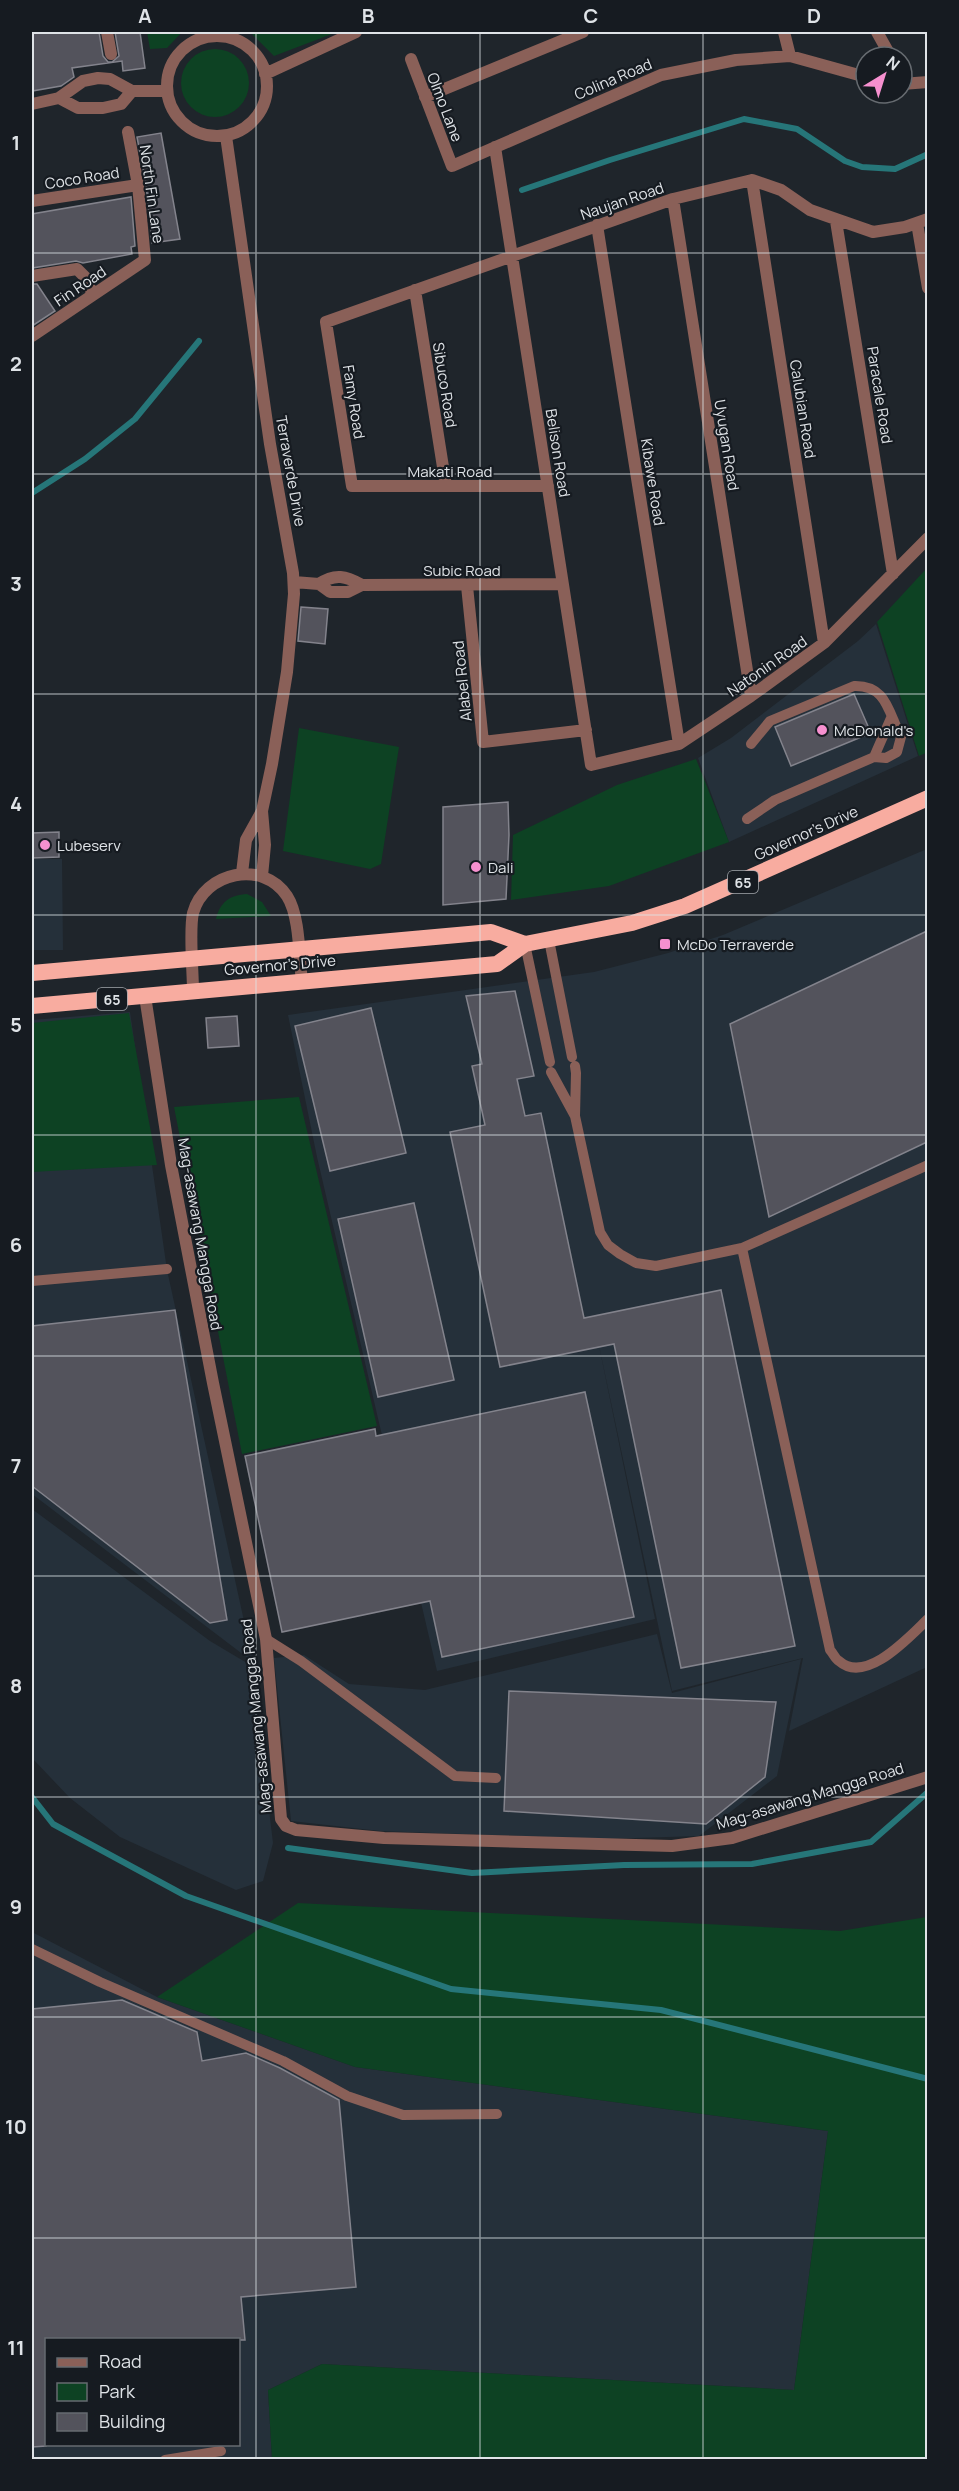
<svg xmlns="http://www.w3.org/2000/svg" width="959" height="2491" viewBox="0 0 959 2491" font-family="Manrope,sans-serif">
	<style>
		.built { fill: #25303a; fill-rule: evenodd }
		.green { fill: #0d4223 }
		.lines { fill: none; stroke-linecap: round; stroke-linejoin: round }
		.stream { stroke: #267679; stroke-width: 6 }
		.building { fill: #53535c; stroke: #83838c; stroke-width: 1.5 }
		.service { stroke: #8a6058; stroke-width: 10 }
		.minor { stroke: #8a6058; stroke-width: 12 }
		.trunk { stroke: #f8aca0; stroke-width: 16 }
		.grid { fill: none; stroke: #dfe3e7; stroke-width: 1.5; stroke-opacity: 0.55 }
		.poi-dot { fill: #f690cf; stroke: #161b21; stroke-width: 2 }
		.labels { text-anchor: middle; dominant-baseline: central; stroke-width: 4.5; stroke-linejoin: round; paint-order: stroke }
		.shield { fill: #161b21; stroke: #a3a7ac; stroke-width: 1.5 }
		.shield-label { font-size: 14px; font-weight: bold; fill: #dfe3e7 }
		.street-label { font-size: 15px; fill: #dfe3e7; stroke: #161b21 }
		.poi-label { font-size: 15px; fill: #dfe3e7; stroke: #161b21; text-anchor: start }
		.neatline { fill: none; stroke: #dfe3e7; stroke-width: 2 }
		.grid-label { font-size: 20px; text-anchor: middle; font-weight: bold; fill: #dfe3e7 }
	</style>
	<rect width="100%" height="100%" fill="#1f252b"/>
	<path class="built" d="M876 624 918 756 729 842 698 758 731 738 858 641Z
		M927 849V1667L789 1731 803 1658 672 1691 597 1336 655 1619 437 1671 317 1157 288 1015 594 972 668 953 723 935Z
		M32 859H62L63 950H32Z
		M130 1012 167 1270 253 1662 32 1494V1020Z
		M32 1509 210 1641 252 1666 273 1843 263 1881 236 1890 120 1837 70 1798 32 1758Z
		M657 1634 672 1693 801 1659 777 1776 699 1836 604 1839 380 1831 291 1821 274 1658 304 1655 349 1684 425 1690Z
		M32 1932 157 1997 355 2067 828 2131 794 2390 322 2364 268 2390 272 2459H32ZM46 2340H238V2444H46Z"/>
	<path class="green" d="M147 32H182L167 48 150 49Z
		M250 32H337L274 56Z
		M181 83a34 34 0 1 1 68 0a34 34 0 1 1-68 0Z
		M927 568 928 752 919 756 877 622Z
		M299 728 399 747 381 864 370 869 283 851Z
		M696 759 729 842 609 886 511 900 513 835 617 785Z
		M247 894 262 902 271 916 216 919C220 902 230 895 247 894Z
		M129 1013 157 1165 32 1172V1023Z
		M299 1097 377 1426 242 1454 174 1107Z
		M298 1903 840 1931 927 1917V2459H272L268 2390 322 2364 794 2390 828 2131 355 2067 157 1997Z"/>
	<g class="lines">
		<path class="stream" d="M522 190 610 160 744 119 797 129 845 161 862 167 895 169 928 154
			M32 493 85 459 135 419 199 341
			M32 1797 53 1824 186 1896 451 1989 661 2010 928 2079
			M288 1848 472 1873 624 1865 752 1864 871 1842 928 1792"/>
	</g>
	<path class="building" d="M32 32H99L103 56 108 62H112L119 56 115 32H140L145 68 123 71 122 61 72 68 74 77 61 86 32 91Z
		M161 133 180 239 152 243 146 184 137 137Z
		M131 197 135 246 131 247 132 254 83 263 76 261 32 268V214Z
		M32 284H37L55 311 32 326Z
		M301 607 328 609 325 644 298 641Z
		M854 694 871 733 791 766 775 727Z
		M508 802 509 835 506 899 443 905V807Z
		M59 832V857L32 858V833Z
		M927 931V1142L769 1217 730 1024Z
		M515 991 534 1076 517 1079 525 1116 541 1113 584 1318 721 1290 795 1646 681 1668 614 1344 500 1367 450 1132 485 1125 472 1066 482 1064 466 996Z
		M371 1008 406 1153 330 1171 295 1026Z
		M237 1016 239 1046 208 1048 206 1018Z
		M414 1203 454 1380 378 1397 338 1219Z
		M175 1310 227 1620 210 1623 32 1486V1326Z
		M585 1392 634 1617 442 1657 430 1601 282 1632 245 1456 375 1429 376 1436Z
		M509 1691 776 1702 765 1777 706 1824 504 1811Z
		M122 2000 197 2032 202 2061 246 2053 280 2068 339 2100 356 2287 241 2297 245 2340H46V2446L32 2447V2009Z"/>
	<g class="lines">
		<path class="service" d="M874 757 891 718
			M747 819 775 800 874 757 886 758 897 752 901 737C888 712 887 685 854 686L770 721 751 744
			M549 940 572 1057
			M525 944 550 1062
			M575 1066 576 1073 575 1116 600 1232 608 1245 620 1254 636 1263 656 1266 742 1248 928 1165
			M551 1072 575 1116
			M742 1248 830 1650C833 1653 835 1659 839 1661 866 1685 909 1637 928 1619
			M32 1281 167 1269
			M266 1639 301 1661 455 1776 496 1778
			M32 1949 100 1982 283 2061 347 2096 403 2115 497 2114
			M165 2460 221 2451"/>
		<path class="minor" d="M107 32 111 54
			M784 32 790 56
			M877 32 891 57
			M167 86a50 50 0 1 1 100 0a50 50 0 1 1-100 0Z
			M411 59 452 166 661 75 736 60 790 56 866 77
			M265 74 356 32
			M902 84 928 82
			M425 97 583 32
			M59 98 78 108H103L121 104 132 91
			M32 104 59 98 83 81 98 78 110 79 132 91H167
			M226 136 270 444 293 573 294 594 287 672 272 764 262 811 246 840 242 873
			M495 147 591 765 679 744 751 696 824 643 928 538
			M752 180 824 643
			M673 199 751 696
			M32 201 138 185
			M836 221 893 574
			M917 223 928 288
			M597 225 679 744
			M32 276 77 269 85 277 93 295
			M415 290 446 486
			M32 336 145 260 138 185 128 132
			M548 486H352L326 322 673 199 752 180 781 190 810 210 873 232 905 227 928 219
			M294 582 319 584 330 592H348L362 585 563 584
			M319 584C335 573 346 576 362 585
			M467 586 483 742 586 730
			M262 876 265 845 262 811
			M193 991C193 972 189 930 193 913 204 872 263 859 287 896 300 916 299 957 302 982
			M145 996 171 1165 213 1383 266 1639 281 1819 286 1826 296 1830 384 1838 672 1846 732 1838 928 1777"/>
		<path class="trunk" d="M32 973 491 932 525 944
			M32 1006 497 964 525 944 632 923 685 906 928 798"/>
	</g>
	<path class="grid" d="M256 32V2460M480 32V2460M703 32V2460M32 253H928M32 474H928M32 694H928M32 915H928M32 1135H928M32 1356H928M32 1576H928M32 1797H928M32 2017H928M32 2238H928"/>
	<g class="poi-dot">
		<circle cx="822" cy="730" r="6"/>
		<circle cx="45" cy="845" r="6"/>
		<circle cx="476" cy="867" r="6"/>
		<rect x="659" y="938" width="12" height="12" rx="3"/>
	</g>
	<g class="labels">
		<g class="shield">
			<rect x="728" y="871" width="30" height="22" rx="4.5"/>
			<rect x="97" y="988" width="30" height="22" rx="4.5"/>
		</g>
		<g class="shield-label">
			<text x="743" y="882">65</text>
			<text x="112" y="999">65</text>
		</g>
		<g class="street-label">
			<text transform="translate(613 79) rotate(-23)">Colina Road</text>
			<text transform="translate(445 107) rotate(69)">Olmo Lane</text>
			<text transform="translate(82 178) rotate(-9)">Coco Road</text>
			<text transform="translate(152 194) rotate(82)">North Fin Lane</text>
			<text transform="translate(622 201) rotate(-19)">Naujan Road</text>
			<text transform="translate(80 286) rotate(-34)">Fin Road</text>
			<text transform="translate(445 385) rotate(81)">Sibuco Road</text>
			<text transform="translate(880 395) rotate(81)">Paracale Road</text>
			<text transform="translate(354 402) rotate(81)">Famy Road</text>
			<text transform="translate(803 409) rotate(81)">Calubian Road</text>
			<text transform="translate(727 445) rotate(81)">Uyugan Road</text>
			<text transform="translate(558 453) rotate(81)">Belison Road</text>
			<text transform="translate(291 471) rotate(80)">Terraverde Drive</text>
			<text x="450" y="471">Makati Road</text>
			<text transform="translate(653 482) rotate(81)">Kibawe Road</text>
			<text x="462" y="570">Subic Road</text>
			<text transform="translate(767 666) rotate(-35)">Natonin Road</text>
			<text transform="translate(462 681) rotate(-96)">Alabel Road</text>
			<text transform="translate(806 833) rotate(-24)">Governor's Drive</text>
			<text transform="translate(280 965) rotate(-5)">Governor's Drive</text>
			<text transform="translate(200 1234) rotate(80)">Mag-asawang Mangga Road</text>
			<text transform="translate(256 1716) rotate(-96)">Mag-asawang Mangga Road</text>
			<text transform="translate(810 1796) rotate(-17)">Mag-asawang Mangga Road</text>
		</g>
		<g class="poi-label">
			<text x="834" y="730">McDonald's</text>
			<text x="57" y="845">Lubeserv</text>
			<text x="488" y="867">Dali</text>
			<text x="677" y="944">McDo Terraverde</text>
		</g>
	</g>
	<rect width="959" height="2491" fill="none" stroke="#161b21" stroke-width="66"/>
	<rect x="45" y="2338" width="195" height="108" fill="#161b21" stroke="#666b70" stroke-width="1.5"/>
	<rect x="57" y="2358" width="30" height="9" fill="#8a6058" stroke="#666b70" stroke-width="1.5"/>
	<text x="99" y="2368" font-size="18" fill="#dfe3e7">Road</text>
	<rect x="57" y="2383" width="30" height="18" fill="#0d4223" stroke="#666b70" stroke-width="1.5"/>
	<text x="99" y="2398" font-size="18" fill="#dfe3e7">Park</text>
	<rect x="57" y="2413" width="30" height="18" fill="#53535c" stroke="#666b70" stroke-width="1.5"/>
	<text x="99" y="2428" font-size="18" fill="#dfe3e7">Building</text>
	<g transform="translate(884 75) rotate(38)"><circle r="28" fill="#161b21" stroke="#666b70" stroke-width="1.5"/>
	<path d="M0-4.5L10 22L0 15L-10 22Z" fill="#f690cf"/>
	<text y="-9" font-size="16" font-weight="bold" text-anchor="middle" fill="#dfe3e7">N</text>
	</g>
	<rect x="33" y="33" width="893" height="2425" class="neatline"/>
	<g class="grid-label">
		<text x="145" y="23">A</text>
		<text x="368" y="23">B</text>
		<text x="591" y="23">C</text>
		<text x="814" y="23">D</text>
		<text x="16" y="150">1</text>
		<text x="16" y="371">2</text>
		<text x="16" y="591">3</text>
		<text x="16" y="811">4</text>
		<text x="16" y="1032">5</text>
		<text x="16" y="1252">6</text>
		<text x="16" y="1473">7</text>
		<text x="16" y="1693">8</text>
		<text x="16" y="1914">9</text>
		<text x="16" y="2134">10</text>
		<text x="16" y="2355">11</text>
	</g>
</svg>
